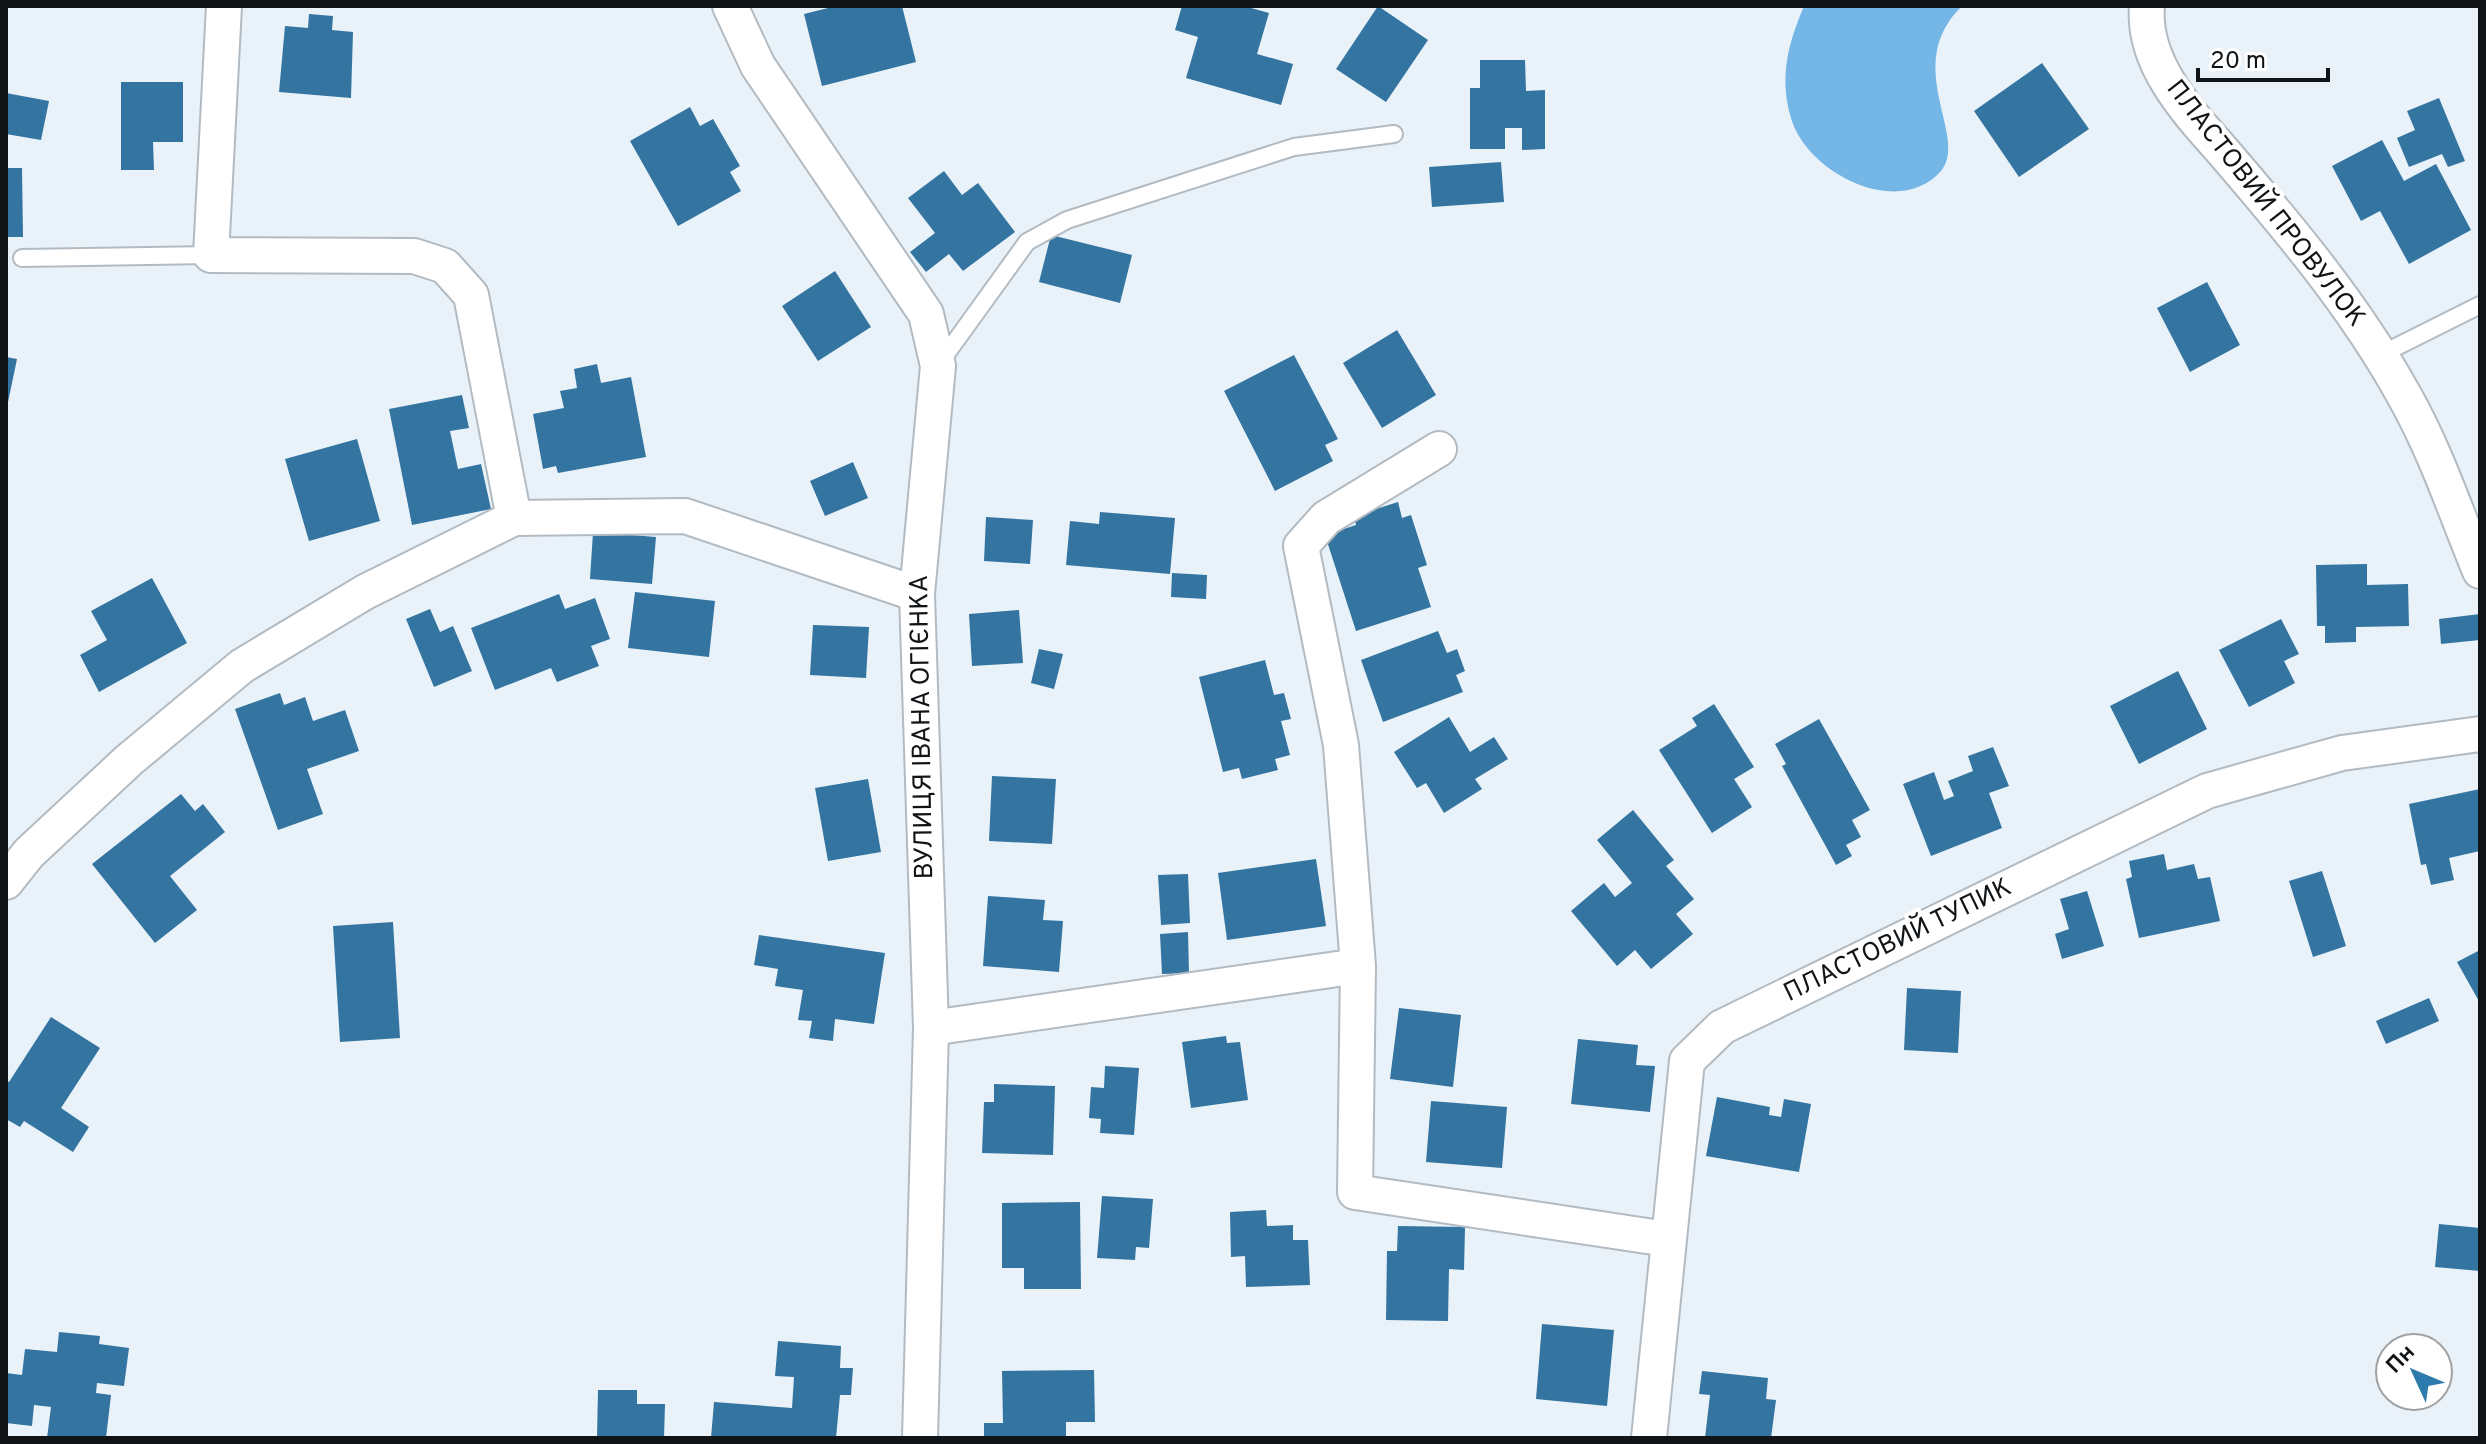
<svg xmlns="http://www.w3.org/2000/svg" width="2486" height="1444" viewBox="0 0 2486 1444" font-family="Overpass,sans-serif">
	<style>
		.forest { fill: #74b6e6 }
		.building { fill: #3374a0 }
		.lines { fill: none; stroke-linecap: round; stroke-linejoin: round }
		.service-casing { stroke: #b3bbc2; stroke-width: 20 }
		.minor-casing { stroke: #b3bbc2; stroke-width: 38 }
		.service { stroke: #fff; stroke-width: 16 }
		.minor { stroke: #fff; stroke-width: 34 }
		.labels { text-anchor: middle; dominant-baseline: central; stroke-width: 8; stroke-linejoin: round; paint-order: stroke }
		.street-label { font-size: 26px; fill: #111417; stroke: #fff }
	</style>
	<rect width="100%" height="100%" fill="#e9f2f9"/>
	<path class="forest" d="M1804 6H1962C1900 66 1970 137 1941 171 1898 220 1806 172 1791 118 1779 77 1788 44 1804 6Z"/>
	<path class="building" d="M836 6H902L916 62 822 86 804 14Z
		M1182 6H1244L1269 13 1257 54 1293 64 1281 105 1186 78 1198 37 1175 30Z
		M1378 6 1428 40 1386 102 1336 69Z
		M309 14 333 16 332 30 353 32 351 98 279 92 285 26 308 28Z
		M1480 60H1525L1526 91 1545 90V149L1522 150V128H1505V149H1470V88H1480Z
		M2042 63 2089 129 2019 177 1974 111Z
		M121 82H183V142H153L154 170H121Z
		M6 93 49 101 41 140 6 134Z
		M2439 98 2465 161 2448 167 2442 154 2409 167 2397 138 2415 130 2407 111Z
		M690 107 700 126 713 119 740 166 730 172 741 191 678 226 630 141Z
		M2382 140 2404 181 2436 164 2471 230 2409 264 2380 211 2361 221 2332 166Z
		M1501 162 1504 202 1432 207 1429 167Z
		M6 168H22L23 237H6Z
		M944 171 962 195 978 183 1015 232 963 271 949 254 926 272 910 252 935 233 908 198Z
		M1051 235 1132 255 1120 303 1039 282Z
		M835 271 871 327 818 361 782 306Z
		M2207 282 2240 345 2190 372 2157 308Z
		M1397 330 1436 395 1382 428 1343 363Z
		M1294 355 1338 439 1325 445 1333 461 1275 491 1224 391Z
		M6 357 17 359 7 407H6Z
		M597 364 601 383 631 377 646 457 558 473 556 466 543 469 533 414 564 408 560 391 577 388 574 369Z
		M462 395 469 428 450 431 458 469 481 464 491 509 412 525 389 409Z
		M357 439 380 521 309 541 285 459Z
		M853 462 868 498 825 516 810 481Z
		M1398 502 1402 518 1411 515 1427 565 1418 568 1431 607 1356 631 1325 535 1356 525 1354 516Z
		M1100 512 1175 518 1170 574 1066 565 1070 521 1099 524Z
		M986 517 1033 520 1030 564 984 561Z
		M593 532 656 537 652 584 590 579Z
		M2367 564V585L2408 584 2409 626 2356 627V642L2325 643V626H2317L2316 565Z
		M1172 573 1207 575 1206 599 1171 597Z
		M152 578 187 643 99 692 80 655 107 640 91 611Z
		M635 592 715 601 709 657 628 648Z
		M559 594 565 609 595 598 610 639 591 646 599 666 557 682 551 668 495 690 471 628Z
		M430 609 440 632 453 626 472 671 434 687 406 619Z
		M1019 610 1023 663 972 666 969 614Z
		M2480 614V640L2441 644 2439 619Z
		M2281 619 2299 654 2284 661 2295 683 2249 707 2219 650Z
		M813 625 869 627 866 678 810 675Z
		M1438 631 1447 653 1457 649 1465 671 1456 675 1463 692 1383 722 1361 660Z
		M1039 649 1063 654 1054 689 1031 683Z
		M1265 660 1274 695 1284 693 1291 719 1281 721 1290 755 1275 759 1278 770 1242 779 1239 768 1223 772 1199 677Z
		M2178 671 2207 729 2139 764 2110 706Z
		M280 693 284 705 305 697 313 721 345 710 359 751 307 769 323 814 278 830 235 709Z
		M1714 704 1754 767 1734 779 1752 807 1712 833 1659 750 1697 726 1692 718Z
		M1449 717 1470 752 1494 737 1508 759 1475 779 1482 789 1444 813 1426 783 1417 788 1394 752Z
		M1819 719 1870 810 1852 820 1861 837 1846 845 1852 856 1836 865 1782 766 1786 764 1775 744Z
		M1993 747 2009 786 1989 793 2002 828 1931 856 1903 784 1934 772 1944 800 1954 796 1948 781 1973 771 1968 756Z
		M992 776 1056 779 1052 844 989 841Z
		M868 779 881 852 828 861 815 788Z
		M2480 789V851L2449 858 2454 880 2431 885 2426 864 2421 865 2409 804Z
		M181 794 195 811 203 804 225 832 170 876 197 910 155 943 92 864Z
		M1633 810 1674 860 1666 866 1694 899 1676 914 1693 934 1651 969 1635 950 1617 966 1571 911 1604 883 1615 897 1632 883 1597 840Z
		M2164 854 2167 870 2194 864 2198 879 2210 877 2220 921 2139 938 2126 879 2132 877 2129 861Z
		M1316 859 1326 926 1227 940 1218 873Z
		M2322 871 2346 946 2313 957 2289 881Z
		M1188 874 1190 923 1161 925 1158 875Z
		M2087 891 2104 946 2062 959 2055 934 2069 929 2060 899Z
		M988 896 1045 900 1043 920 1063 921 1059 972 983 966Z
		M393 922 400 1038 340 1042 333 926Z
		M1188 932 1189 973 1162 974 1160 934Z
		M759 935 885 953 874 1024 835 1019 833 1041 809 1038 812 1021 798 1020 803 990 775 986 778 969 754 965Z
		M2480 950V1003L2457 962Z
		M1907 988 1961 991 1958 1053 1904 1050Z
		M2429 998 2439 1021 2386 1044 2376 1021Z
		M1399 1008 1461 1015 1453 1087 1390 1079Z
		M51 1017 100 1048 61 1108 89 1127 73 1152 24 1121 20 1127 6 1119V1080L9 1082Z
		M1226 1036 1227 1043 1240 1042 1248 1100 1191 1108 1182 1042Z
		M1578 1039 1638 1045 1636 1065 1655 1066 1650 1112 1571 1104Z
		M1105 1066 1139 1068 1134 1135 1100 1133 1101 1119 1089 1118 1091 1087 1104 1088Z
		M994 1084 1055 1086 1053 1155 982 1153 984 1102H994Z
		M1717 1097 1770 1107 1769 1115 1781 1117 1784 1099 1811 1104 1799 1172 1706 1156Z
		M1431 1101 1507 1107 1502 1168 1426 1162Z
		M1102 1196 1153 1199 1149 1248 1136 1247 1135 1260 1097 1258Z
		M1080 1202 1081 1289H1024V1268H1002V1203Z
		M1266 1210 1267 1226 1293 1225V1240H1308L1310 1285 1246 1287 1245 1256 1231 1257 1230 1212Z
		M2439 1224 2480 1228V1271L2435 1267Z
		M1398 1226 1465 1227 1464 1270 1449 1269 1448 1321 1386 1320 1387 1251H1397Z
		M1542 1324 1614 1330 1607 1406 1536 1399Z
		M59 1332 100 1336 99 1344 129 1348 124 1386 97 1383 96 1393 111 1395 106 1438H47L51 1407 34 1405 32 1426 6 1423V1373L22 1375 25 1349 57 1352Z
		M778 1341 841 1346 840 1368H853L851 1395H840L836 1438H711L714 1402 792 1408 794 1377 775 1376Z
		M1094 1370 1095 1422H1066V1438H984V1423H1003L1002 1371Z
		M1702 1371 1768 1378 1766 1399 1776 1400 1771 1438H1705L1710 1395 1699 1394Z
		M598 1390H637V1404H665L664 1438H597Z"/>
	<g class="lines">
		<defs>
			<path id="service" d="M22 258 211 255
				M2380 355 2480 305
				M939 364 1027 242 1067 220 1294 147 1394 134"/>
			<path id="minor" d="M224 6 211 255 414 256 445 266 471 295 514 518
				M730 6 758 66 926 314 938 366 917 594 931 1028 920 1438
				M2147 6C2142 61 2185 109 2220 148 2288 227 2355 306 2405 397 2436 452 2456 513 2480 571
				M1439 449 1326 518 1301 546 1341 745 1358 966 1355 1192 1667 1239
				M6 882 29 853 129 760 242 666 365 592 514 518 685 516 917 594
				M931 1028 1358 966
				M1649 1438 1687 1061 1722 1027 2207 791 2342 753 2480 734"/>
		</defs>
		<use href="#service" class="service-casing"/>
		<use href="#minor" class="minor-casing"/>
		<use href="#service" class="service"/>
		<use href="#minor" class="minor"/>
	</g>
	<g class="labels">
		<g class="street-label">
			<text transform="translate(2265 204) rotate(52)">ПЛАСТОВИЙ ПРОВУЛОК</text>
			<text transform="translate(923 727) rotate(-91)">ВУЛИЦЯ ІВАНА ОГІЄНКА</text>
			<text transform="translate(1898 941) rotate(-26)">ПЛАСТОВИЙ ТУПИК</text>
		</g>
	</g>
	<rect width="2486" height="1444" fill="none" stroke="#111417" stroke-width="16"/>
	<g transform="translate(2414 1372) rotate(314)"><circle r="38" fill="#ffffff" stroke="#a0a1a2" stroke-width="2"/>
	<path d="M0-6L14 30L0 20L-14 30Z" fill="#2d7aac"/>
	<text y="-12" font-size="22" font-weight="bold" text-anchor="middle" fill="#111417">Пн</text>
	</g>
	<path d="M2198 68v12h130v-12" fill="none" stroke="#111417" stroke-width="4"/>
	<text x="2210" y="68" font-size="24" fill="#111417" stroke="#ffffff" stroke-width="6" paint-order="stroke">20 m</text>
</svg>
